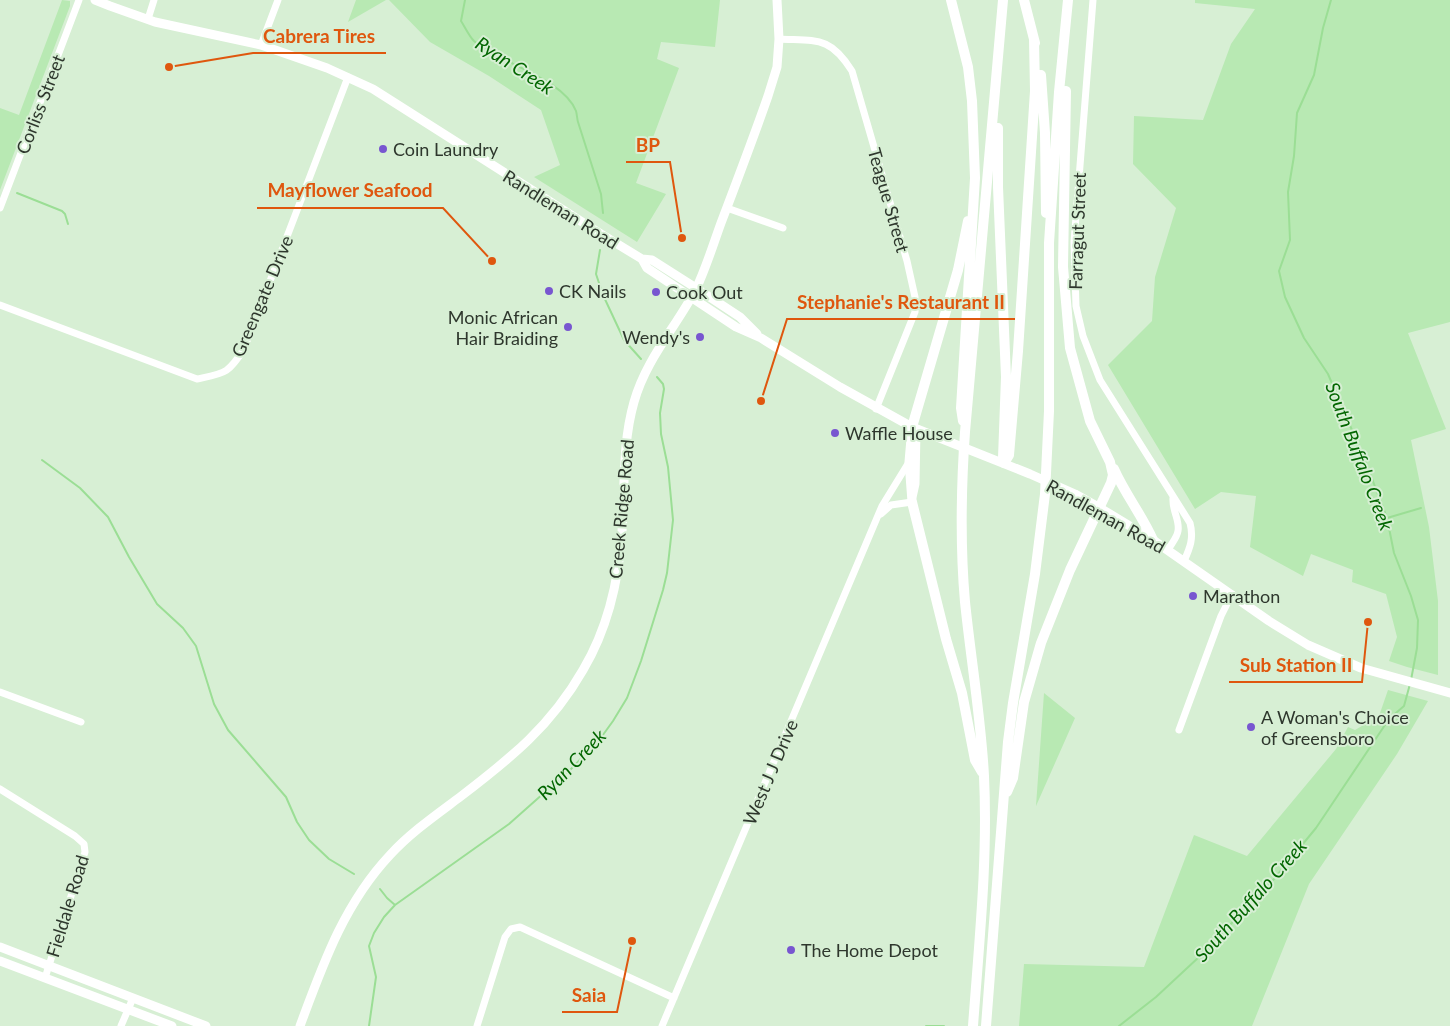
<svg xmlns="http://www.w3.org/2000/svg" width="1450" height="1026" viewBox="0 0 1450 1026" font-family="Lato,sans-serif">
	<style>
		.green { fill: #b8e9b3 }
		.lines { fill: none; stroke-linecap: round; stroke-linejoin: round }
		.stream { stroke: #9bde95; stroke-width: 2 }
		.minor { stroke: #fff; stroke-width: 7 }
		.major { stroke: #fff; stroke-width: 9 }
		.highway { stroke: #fff; stroke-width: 10 }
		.poi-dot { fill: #7856d0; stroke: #d7efd4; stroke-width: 2 }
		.labels { text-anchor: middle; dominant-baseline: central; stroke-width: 4; stroke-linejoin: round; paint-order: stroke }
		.street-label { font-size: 18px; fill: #2e372d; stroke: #d7efd4 }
		.poi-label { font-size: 18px; fill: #2e372d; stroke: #d7efd4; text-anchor: start }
		.water-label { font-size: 19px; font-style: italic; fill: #026600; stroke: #d7efd4 }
		.leader { fill: none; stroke: #df570e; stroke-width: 2 }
		.callout-dot { fill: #df570e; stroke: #d7efd4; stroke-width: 2 }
		.callout-label { font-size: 19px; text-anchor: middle; font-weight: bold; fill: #df570e; stroke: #d7efd4; stroke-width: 4; stroke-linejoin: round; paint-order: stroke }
	</style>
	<rect width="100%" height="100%" fill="#d7efd4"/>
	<path class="green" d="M62 0 70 1V6L0 190V108L19 115Z
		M356 0H386L348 22Z
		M389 0H720L715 47 661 42 657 59 679 68 636 183 666 194 637 242 534 177 560 165 541 110 489 76 430 42Z
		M1195 0H1450V322L1408 333 1446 429 1411 440 1429 527 1438 601V675L1407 667 1389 661 1397 637 1386 594 1352 582 1353 570 1311 554 1303 576 1250 547 1256 496 1221 492 1195 509 1108 365 1152 321 1155 277 1176 208 1133 164 1134 116 1203 120 1231 44 1255 9 1195 3Z
		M1388 690 1428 701 1397 754 1309 884 1252 1026H1019L1024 964 1144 967 1194 835 1247 856 1336 749 1348 727 1355 730 1379 716Z
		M1044 693 1075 718 1036 806Z"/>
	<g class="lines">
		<path class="stream" d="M465 0 461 21C465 27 469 36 474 41 499 63 563 78 576 111 577 114 577 119 578 122L601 194 603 213
			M1331 0 1323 28 1314 75 1297 113 1294 156 1288 192 1290 240 1279 271 1285 297 1304 338 1328 374 1366 463 1387 518 1394 553 1411 596 1418 620 1417 648 1411 680
			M17 193 62 211 65 214 68 224
			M600 250 596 274 603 295 624 340 641 359
			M42 460 80 488 108 517 129 557 157 604 183 628 196 646 214 704 228 730 286 797 297 822 309 840 329 859 354 874
			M1387 518 1421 508
			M380 889 387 898 395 905
			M369 1026 376 977 369 946 374 933 384 917 395 905 509 824 571 769 600 739 613 721 627 698 641 661 663 590 667 573 673 520 668 467 661 434 660 413 664 389 663 384 657 377
			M926 1026H944
			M1119 1026 1156 997 1199 957 1274 879 1316 828 1389 719 1404 706 1410 684"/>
		<path class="minor" d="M1093 0 1074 242 1076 306 1083 336 1100 380 1190 523C1194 538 1190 548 1184 561
			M148 19 154 0
			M779 39C817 41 830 36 852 71L907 261 915 297V312L876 409
			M261 45 278 0
			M0 208 79 0
			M727 208 783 228
			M0 305 197 379C225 373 228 374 244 349L348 77
			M881 514 891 505 912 502 916 484 917 430
			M1168 550C1171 544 1177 538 1178 531 1180 520 1172 511 1173 498
			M0 692 81 722
			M1179 730 1221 616 1232 594
			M0 789 75 836 84 844 85 852 45 978
			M121 1026 133 998
			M477 1026 505 937 511 929 520 927 674 998
			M662 1026 882 506 909 462"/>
		<path class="major" d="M95 0 110 6 155 22 261 45 327 68 373 89 601 234 642 259 652 260 696 288 740 317 757 334
			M642 259 647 268 736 327 761 338 840 387 912 427 1030 474 1075 494 1100 508 1153 540 1269 621 1308 645 1361 668 1450 693
			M912 427 909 462 912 502
			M0 947 206 1026
			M0 961 172 1026
			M300 1026C323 964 344 904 390 855 410 833 436 815 460 797 511 758 551 726 583 670 608 628 619 579 622 531 625 488 622 444 634 402 646 359 676 327 696 289 706 268 713 245 721 223 737 181 753 139 768 96L777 67 779 39 777 0"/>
		<path class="highway" d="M951 0 968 67 972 101 975 178 961 408 963 421
			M1024 0 1035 43
			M1041 75 1045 133 1046 213
			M998 128V187L1006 377 1003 458
			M912 427 958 270 968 221
			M1004 463 1009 455 1018 351 1035 91 1034 39
			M1114 469C1125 494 1142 515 1153 540
			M912 502 946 639 962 693 975 760 982 772
			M1007 792 1013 778 1024 702 1041 643 1070 570 1111 483 1113 475 1110 462 1090 421 1070 348 1063 267 1066 91
			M973 1026C979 943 988 860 984 776 981 718 971 660 965 602 960 545 961 489 965 432L1003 0
			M986 1026 1008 742 1013 703 1035 574 1045 494 1049 411V243L1059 92 1068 0"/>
	</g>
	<g class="poi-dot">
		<circle cx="383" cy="149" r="5"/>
		<circle cx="549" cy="291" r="5"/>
		<circle cx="656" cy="292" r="5"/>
		<circle cx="568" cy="327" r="5"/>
		<circle cx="700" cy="337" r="5"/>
		<circle cx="835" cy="433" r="5"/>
		<circle cx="1193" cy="596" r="5"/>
		<circle cx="1251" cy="727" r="5"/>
		<circle cx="791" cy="950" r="5"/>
	</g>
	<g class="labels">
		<g class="street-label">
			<text transform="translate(40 104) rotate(-69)">Corliss Street</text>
			<text transform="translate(889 200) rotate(74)">Teague Street</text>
			<text transform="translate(561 209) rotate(32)">Randleman Road</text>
			<text transform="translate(1077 231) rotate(-88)">Farragut Street</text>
			<text transform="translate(262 296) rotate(-67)">Greengate Drive</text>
			<text transform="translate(621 509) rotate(-85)">Creek Ridge Road</text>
			<text transform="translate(1106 516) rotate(29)">Randleman Road</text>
			<text transform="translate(770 772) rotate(-67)">West J J Drive</text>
			<text transform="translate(67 906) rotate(-73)">Fieldale Road</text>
		</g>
		<g class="poi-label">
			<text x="393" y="149">Coin Laundry</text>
			<text x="559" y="291">CK Nails</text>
			<text x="666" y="292">Cook Out</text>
			<text x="558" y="317" text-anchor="end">Monic African<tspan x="558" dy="21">Hair Braiding</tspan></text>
			<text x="690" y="337" text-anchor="end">Wendy's</text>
			<text x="845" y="433">Waffle House</text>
			<text x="1203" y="596">Marathon</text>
			<text x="1261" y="717">A Woman's Choice<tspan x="1261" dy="21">of Greensboro</tspan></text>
			<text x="801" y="950">The Home Depot</text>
		</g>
		<g class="water-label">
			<text transform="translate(515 65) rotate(33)">Ryan Creek</text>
			<text transform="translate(1360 456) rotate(69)">South Buffalo Creek</text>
			<text transform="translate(571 764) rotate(-46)">Ryan Creek</text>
			<text transform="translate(1250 900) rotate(-48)">South Buffalo Creek</text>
		</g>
	</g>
	<path class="leader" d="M169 67L253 53H386M682 238L670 162H626M492 261L443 208H257M761 401L787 319H1015M1368 622L1362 682H1229M632 941L617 1012H562"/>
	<g class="callout-dot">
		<circle cx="169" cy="67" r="5"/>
		<circle cx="682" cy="238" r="5"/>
		<circle cx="492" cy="261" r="5"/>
		<circle cx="761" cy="401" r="5"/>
		<circle cx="1368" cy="622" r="5"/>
		<circle cx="632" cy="941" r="5"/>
	</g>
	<g class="callout-label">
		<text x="319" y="43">Cabrera Tires</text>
		<text x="648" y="152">BP</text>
		<text x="350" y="197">Mayflower Seafood</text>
		<text x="901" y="309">Stephanie's Restaurant II</text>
		<text x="1296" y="672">Sub Station II</text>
		<text x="589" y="1002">Saia</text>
	</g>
</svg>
